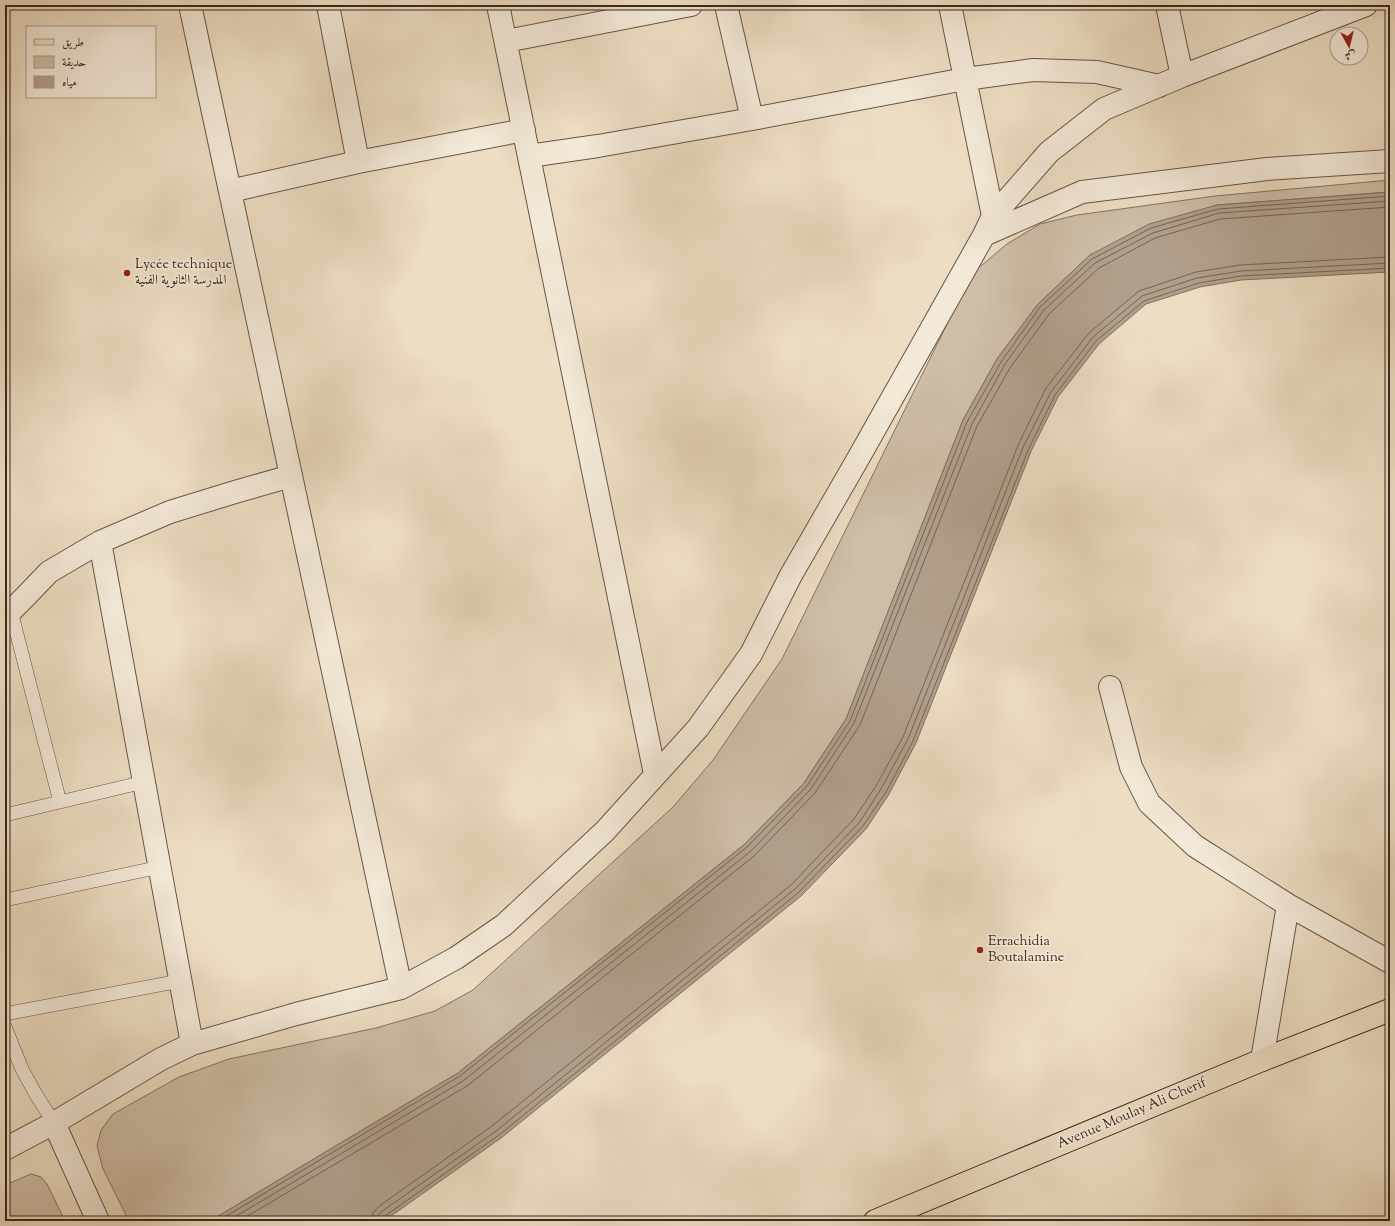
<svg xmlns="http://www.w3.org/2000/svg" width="1395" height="1226" viewBox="0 0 1395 1226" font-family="'Sorts Mill Goudy',Amiri,serif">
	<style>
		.green { fill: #cebea7; stroke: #847363 }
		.water { fill: #b09f8b; stroke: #806f60 }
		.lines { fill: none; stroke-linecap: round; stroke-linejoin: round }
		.shore { stroke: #746455; stroke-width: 1 }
		.lane-casing { stroke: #665548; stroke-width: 14 }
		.street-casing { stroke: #665548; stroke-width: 24 }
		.primary-casing { stroke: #39281f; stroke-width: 24 }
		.lane { stroke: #f3e9d8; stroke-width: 13 }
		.street { stroke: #f3e9d8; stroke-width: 22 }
		.primary { stroke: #edddc3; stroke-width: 22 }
		.poi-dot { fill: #8f2418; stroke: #f3e9d8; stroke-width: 1.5 }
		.labels { text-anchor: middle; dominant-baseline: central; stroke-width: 3; stroke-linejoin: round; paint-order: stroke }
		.poi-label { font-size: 14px; fill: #39281f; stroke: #f3e9d8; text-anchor: start }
		.street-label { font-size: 14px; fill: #39281f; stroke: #f3e9d8 }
	</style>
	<rect width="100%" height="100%" fill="#edddc3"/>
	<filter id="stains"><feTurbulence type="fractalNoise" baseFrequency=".005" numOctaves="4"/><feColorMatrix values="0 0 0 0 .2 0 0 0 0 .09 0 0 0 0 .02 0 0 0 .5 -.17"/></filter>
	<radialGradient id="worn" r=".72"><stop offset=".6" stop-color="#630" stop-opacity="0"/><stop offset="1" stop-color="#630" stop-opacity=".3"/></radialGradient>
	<path class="green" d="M1390 180V192L1217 205 1090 255 1038 304 997 359 963 420 846 719 804 783 745 844 458 1073 210 1221H129L103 1169 97 1146 101 1130 113 1114 179 1077 229 1059 376 1028 435 1011 473 990 673 807 713 760 782 659 950 318 976 270 1007 244 1040 224 1077 215 1215 196Z
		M31 1174 41 1177 47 1184 65 1221H5V1185Z"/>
	<path class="water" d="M1390 192V272L1241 280 1200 287 1146 304 1099 344 1058 397 1032 449 916 743 889 794 866 829 801 896 501 1138 384 1221H210L458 1073 745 844 804 783 846 719 963 420 997 359 1038 304 1090 255 1149 224 1217 205Z"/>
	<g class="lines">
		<path class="shore" d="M218 1221 460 1076 747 847 807 786 850 721 967 422 1001 362 1040 307 1092 259 1151 228 1218 209 1390 196
			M228 1221 463 1081 751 851 811 789 854 723 972 424 1005 364 1044 310 1095 263 1153 233 1219 213 1390 201
			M239 1221 467 1086 754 856 815 793 860 725 977 426 1010 368 1049 314 1099 268 1155 238 1220 219 1390 207
			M372 1221 373 1213 378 1207 492 1126 791 885 854 819 876 786 903 737 1019 443 1046 388 1089 333 1139 291 1196 272 1240 265 1390 257
			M378 1221V1216L381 1212 496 1131 795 889 859 823 881 789 908 739 1024 445 1051 392 1093 337 1142 296 1197 278 1241 271 1390 263
			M383 1221 385 1216 499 1135 798 893 863 826 886 792 913 741 1029 448 1055 395 1096 341 1144 301 1199 283 1241 276 1390 268"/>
		<defs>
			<path id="lane" d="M11 611 60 802
				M5 815 144 782
				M5 900 160 867
				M5 1014 180 981
				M5 1027 22 1069 35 1093 54 1123"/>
			<path id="street" d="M190 5 401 988
				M328 5 358 162
				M498 5 655 774
				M726 5 752 119
				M950 5 993 216
				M1167 5 1182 76
				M506 41 691 5
				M529 156 598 146 752 119 965 79 1033 70 1097 72 1159 86
				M230 191 358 162 524 130
				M984 235 1082 192 1267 169 1390 161
				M100 542 192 1044
				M5 615 11 611 25 597 49 572 100 542 170 512 235 492 291 476
				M1110 687 1131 767 1149 803 1195 846 1288 905 1390 962
				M1262 1060 1288 905
				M54 1123 98 1221
				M5 1149 54 1123 161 1059 192 1044 296 1014 401 988 456 958 504 925 605 831 698 728 751 654 791 575 859 457 984 235 993 216 1049 152 1104 109 1182 76 1366 5"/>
			<path id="primary" d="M875 1221 1262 1060 1390 1010"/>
		</defs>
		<use href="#lane" class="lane-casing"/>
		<use href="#street" class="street-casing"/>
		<use href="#primary" class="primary-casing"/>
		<use href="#lane" class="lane"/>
		<use href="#street" class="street"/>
		<use href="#primary" class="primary"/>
	</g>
	<g class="poi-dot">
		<circle cx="127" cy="273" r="4"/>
		<circle cx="980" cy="950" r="4"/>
	</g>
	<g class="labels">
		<g class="poi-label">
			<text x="135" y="265">Lycée technique<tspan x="135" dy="16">المدرسة الثانوية الفنية</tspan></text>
			<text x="988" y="942">Errachidia<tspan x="988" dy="16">Boutalamine</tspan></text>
		</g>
		<g class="street-label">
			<text transform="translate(1132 1114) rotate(-23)">Avenue Moulay Ali Cherif</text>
		</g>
	</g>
	<rect width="1395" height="1226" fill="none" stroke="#edddc3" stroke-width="20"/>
	<rect x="6" y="6" width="1383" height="1214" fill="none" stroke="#39281f" stroke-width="2"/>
	<rect x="10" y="10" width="1375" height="1206" fill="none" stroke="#39281f"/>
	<rect x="26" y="26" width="130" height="72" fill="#f3e9d8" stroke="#a99c8e"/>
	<rect x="34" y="39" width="20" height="6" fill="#edddc3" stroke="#a99c8e"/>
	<text x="62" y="46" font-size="12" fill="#39281f">طريق</text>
	<rect x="34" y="56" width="20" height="12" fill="#cebea7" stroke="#a99c8e"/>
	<text x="62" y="66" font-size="12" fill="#39281f">حديقة</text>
	<rect x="34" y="76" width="20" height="12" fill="#b09f8b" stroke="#a99c8e"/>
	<text x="62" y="86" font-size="12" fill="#39281f">مياه</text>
	<g transform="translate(1349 46) rotate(172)"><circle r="19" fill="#f3e9d8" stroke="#a99c8e"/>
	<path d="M0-3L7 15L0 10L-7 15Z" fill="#8f2418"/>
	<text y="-6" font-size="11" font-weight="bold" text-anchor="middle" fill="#39281f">ش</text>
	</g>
	<rect width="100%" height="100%" filter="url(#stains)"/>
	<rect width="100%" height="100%" fill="url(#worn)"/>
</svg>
